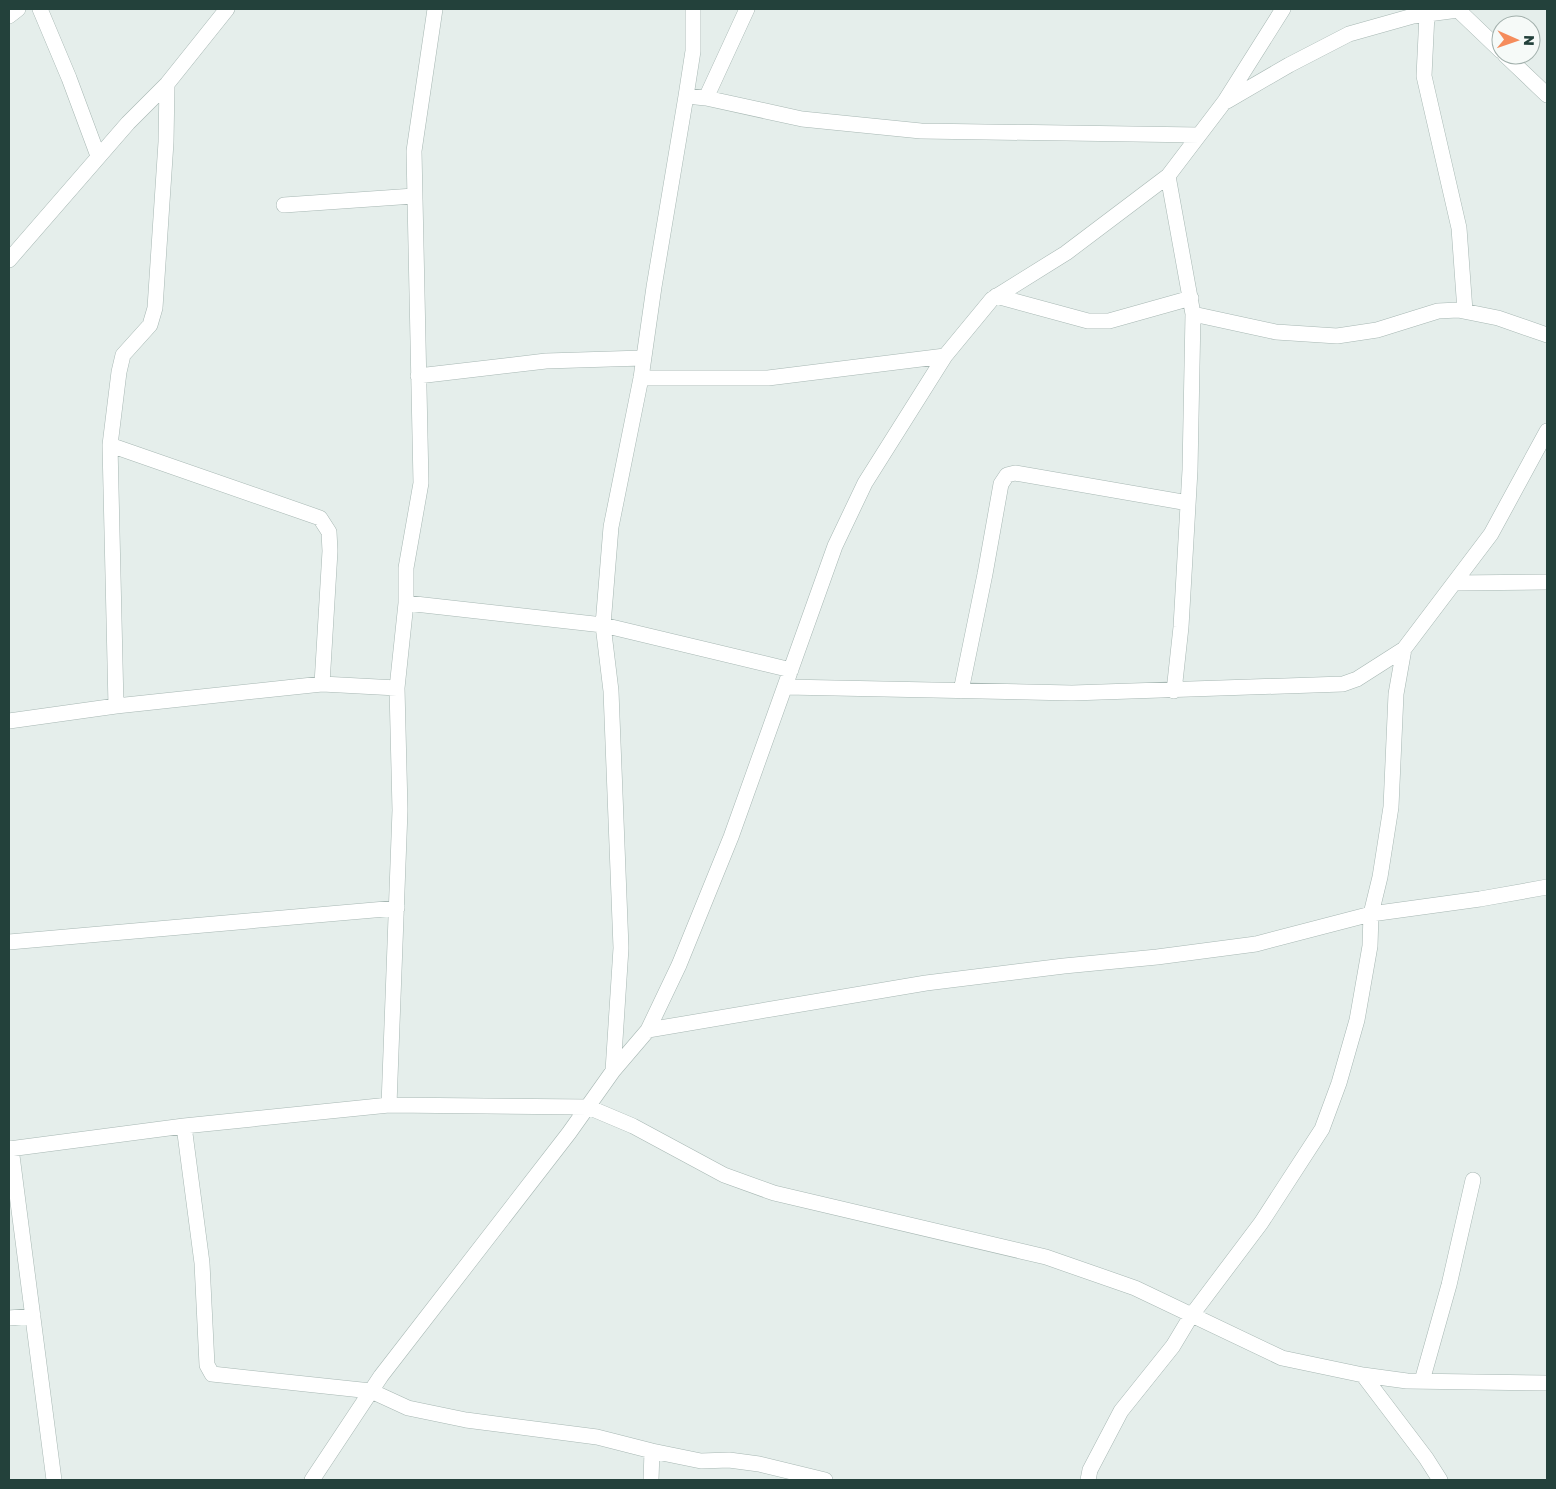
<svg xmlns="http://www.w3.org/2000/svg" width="1556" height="1489" viewBox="0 0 1556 1489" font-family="'Golos Text',sans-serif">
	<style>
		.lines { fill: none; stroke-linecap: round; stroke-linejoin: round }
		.minor-casing { stroke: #a7b7b3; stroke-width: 16 }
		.tertiary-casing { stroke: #a7b7b3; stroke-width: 16 }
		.minor { stroke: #fff; stroke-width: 15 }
		.tertiary { stroke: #fff; stroke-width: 15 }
	</style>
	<rect width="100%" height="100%" fill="#e5eeeb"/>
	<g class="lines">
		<defs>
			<path id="minor" d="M40 9 69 78 98 156
				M1427 14 1424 76 1459 228 1465 311
				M9 16 18 9
				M686 96 706 98 802 119 921 131 1199 135
				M706 98 747 9
				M1227 101 1289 65 1349 34 1413 16 1458 10
				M1168 176 1193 314 1190 470 1181 627 1174 691
				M284 205 414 196
				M9 260 128 123 167 84 227 9
				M996 296 1088 321H1109L1191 298
				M1193 314 1276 332 1337 336 1377 330 1438 311 1458 310 1498 318 1547 335
				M418 376 546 361 643 358
				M641 378H768L945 356
				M110 445 320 518 329 532 330 551 322 684
				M1454 583 1547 582
				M406 603 603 625 791 670
				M786 687 1072 693 1343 684 1357 679 1404 649
				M961 691 985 574 1001 484 1007 475 1015 473 1188 503
				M116 706 110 445 119 372 123 355 150 325 155 308 166 142 167 84
				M9 721 116 706 322 684 397 688
				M9 942 397 908
				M648 1030 926 983 1064 966 1157 957 1256 944 1371 914 1480 899 1547 887
				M613 1071 621 948 611 691 603 625 611 527 641 378 654 287 686 96 693 51V9
				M389 1105 400 810 397 688 406 603V568L421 483 414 151 435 9
				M184 1126 202 1263 207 1365 212 1374 371 1391 408 1408 466 1420 597 1437 652 1451 701 1461 729 1460 759 1464 825 1480
				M11 1148 54 1480
				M9 1149 184 1126 389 1105 588 1107 633 1126 724 1175 774 1193 1046 1257 1135 1288 1282 1358 1363 1375 1407 1381 1547 1383
				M9 1318 33 1316
				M1363 1375 1426 1458 1440 1480
				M1422 1381 1449 1285 1473 1180
				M312 1480 381 1376 569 1133 613 1071 648 1030 679 965 731 837 835 546 865 483 945 356 992 299 1066 253 1168 176 1225 101 1283 9
				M651 1480 652 1451
				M1088 1480 1090 1470 1121 1411 1173 1346 1191 1316 1261 1223 1322 1129 1339 1083 1357 1020 1370 946 1371 914 1380 877 1391 807 1396 694 1404 649 1491 534 1547 431"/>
			<path id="tertiary" d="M1457 9 1501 51
				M1505 55 1547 95"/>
		</defs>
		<use href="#minor" class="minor-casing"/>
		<use href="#tertiary" class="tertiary-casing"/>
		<use href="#minor" class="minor"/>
		<use href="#tertiary" class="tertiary"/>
	</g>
	<rect width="1556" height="1489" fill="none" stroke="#23413b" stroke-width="20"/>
	<g transform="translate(1516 40) rotate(92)"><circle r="24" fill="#f6faf8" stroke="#a2b0ac"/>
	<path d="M0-4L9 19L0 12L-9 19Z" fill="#f58c5c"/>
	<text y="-8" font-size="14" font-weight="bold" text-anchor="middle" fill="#23413b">N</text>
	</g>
</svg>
